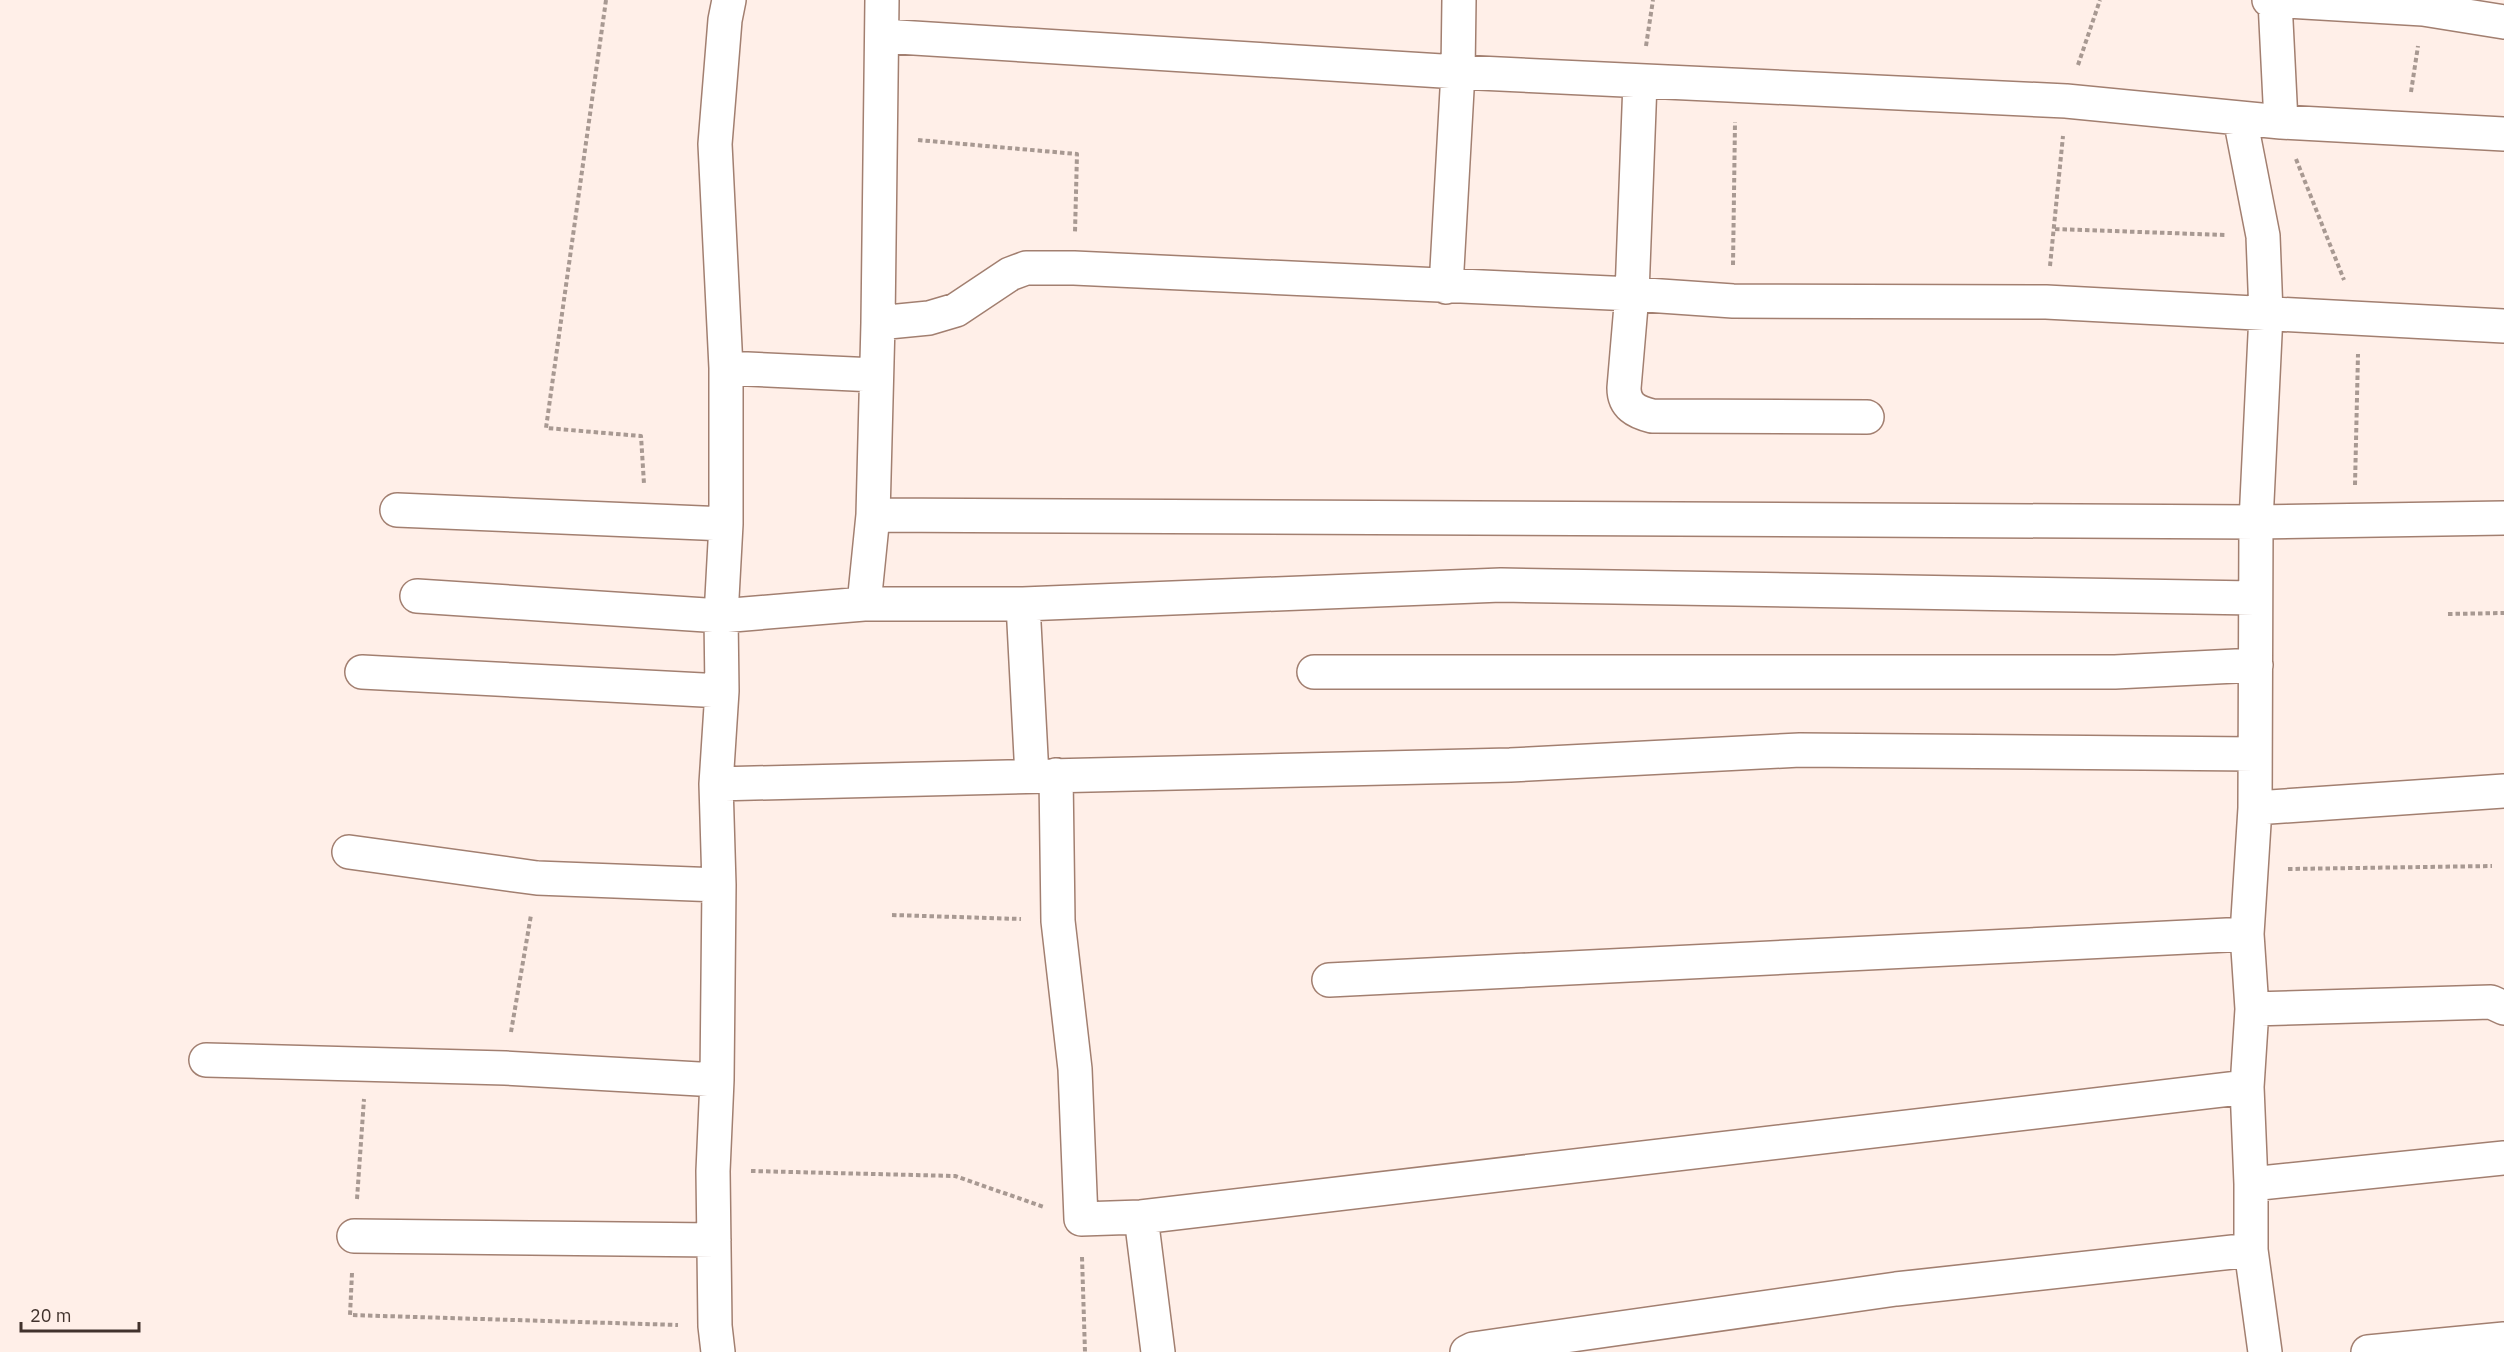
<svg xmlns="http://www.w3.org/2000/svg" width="2504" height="1352" viewBox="0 0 2504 1352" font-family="'IBM Plex Sans',sans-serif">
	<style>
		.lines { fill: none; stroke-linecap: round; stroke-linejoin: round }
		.minor-casing { stroke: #a27f70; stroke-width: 36 }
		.path { stroke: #a89992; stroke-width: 4; stroke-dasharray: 4.5 3; stroke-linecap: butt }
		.minor { stroke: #fff; stroke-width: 33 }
	</style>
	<rect width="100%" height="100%" fill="#ffefe8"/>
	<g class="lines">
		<defs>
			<path id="minor" d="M2269 0 2423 9 2504 22
				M2275 1 2281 122
				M882 36 1458 72 2066 101 2281 122 2504 134
				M1640 82 1632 294 1624 388C1624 406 1636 412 1652 416L1867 417
				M2240 118 2263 236 2266 314 2256 522 2255 808 2247 934 2252 1009 2247 1087 2251 1184V1250L2265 1352
				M1446 287 1458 72 1459 0
				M878 323 929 318 956 310 1010 274 1026 268H1074L1632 294 1733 301 2046 302 2504 326
				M726 368 875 375
				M397 510 726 524
				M873 515 2256 522 2504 518
				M417 596 721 616 864 604H1023L1501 585 2254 598
				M864 604 873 515 878 323 882 0
				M1023 604 1032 776
				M362 672 722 691
				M1314 672H2115L2256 665
				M1056 775 1058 921 1075 1069 1081 1219 1141 1217 2247 1087
				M716 784 1510 765 1800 750 2254 754
				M2255 808 2504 791
				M349 852 537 878 719 885
				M1329 980 2247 934
				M2252 1009 2491 1002 2504 1008
				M206 1060 505 1068 717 1080
				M2251 1184 2504 1158
				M1141 1217 1158 1352
				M354 1236 714 1240
				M718 1352 715 1326 713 1171 717 1080 719 885 716 784 722 691 721 616 726 524V368L715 144 725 20 729 0
				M1467 1352 1473 1349 1896 1289 2251 1250
				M2368 1352 2504 1339"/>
		</defs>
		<use href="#minor" class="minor-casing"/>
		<path class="path" d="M606 0 546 428 641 436 644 484
			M1646 46 1653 0
			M2078 65 2100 0
			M2411 92 2418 46
			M918 140 1077 154 1075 232
			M2296 159 2344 280
			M2055 229 2226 235
			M1733 265 1735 122
			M2050 266 2063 136
			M2355 485 2358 354
			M2448 614 2504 613
			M2288 869 2492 866
			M892 915 1021 919
			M511 1032 531 915
			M751 1171 955 1176 1044 1207
			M357 1199 364 1099
			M1082 1257 1085 1352
			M352 1273 350 1315 678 1325"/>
		<use href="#minor" class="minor"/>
	</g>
	<path d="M21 1322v9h118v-9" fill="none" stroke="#41322c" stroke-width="3"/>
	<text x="30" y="1322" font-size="18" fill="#41322c" stroke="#ffefe8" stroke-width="4.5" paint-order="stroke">20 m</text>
</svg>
